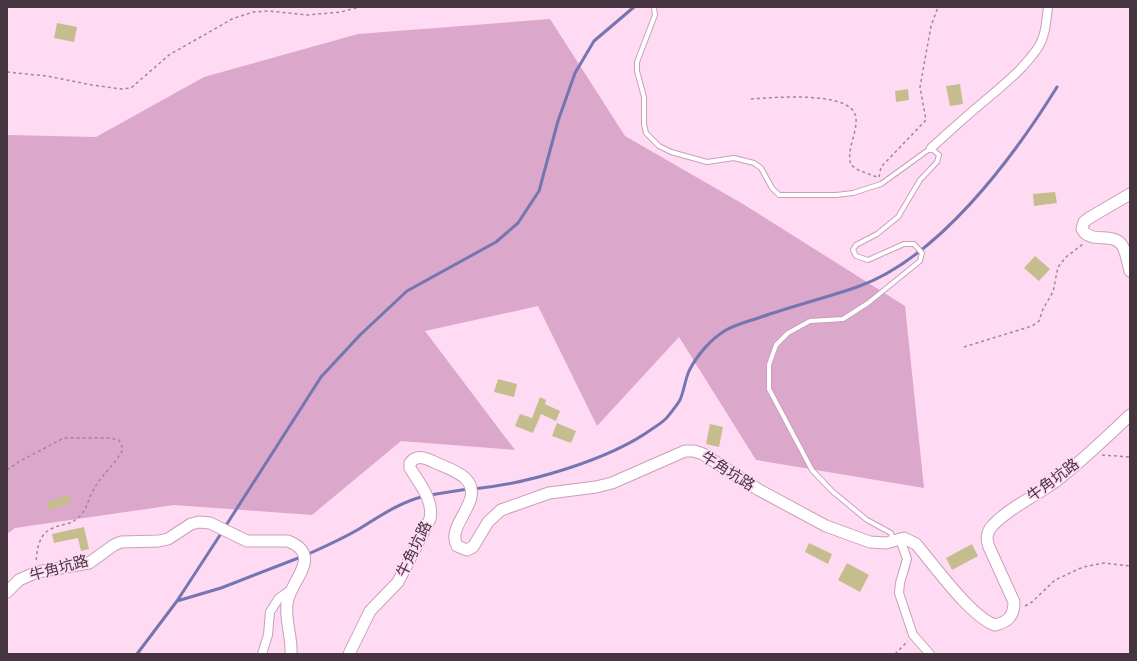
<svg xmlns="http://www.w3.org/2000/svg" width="1137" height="661" viewBox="0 0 1137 661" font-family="Figtree,'Noto Sans TC',sans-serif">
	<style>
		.green { fill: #dba7cb }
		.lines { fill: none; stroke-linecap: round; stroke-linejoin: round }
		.stream { stroke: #7575b0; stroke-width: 3 }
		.building { fill: #c6bd8e }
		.lane-casing { stroke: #ca9fbc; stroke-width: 6 }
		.street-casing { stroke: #ca9fbc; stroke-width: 10 }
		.secondary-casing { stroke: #ca9fbc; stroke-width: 13 }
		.path { stroke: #a18699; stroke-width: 1.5; stroke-dasharray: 3 3; stroke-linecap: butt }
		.lane { stroke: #fff; stroke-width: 4 }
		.street { stroke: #fff; stroke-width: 8 }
		.secondary { stroke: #fff; stroke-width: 11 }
		.labels { text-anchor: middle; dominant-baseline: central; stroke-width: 3.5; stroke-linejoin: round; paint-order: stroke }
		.street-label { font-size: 15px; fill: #463541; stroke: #ffdaf3 }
	</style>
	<rect width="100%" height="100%" fill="#ffdaf3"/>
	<path class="green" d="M550 19 625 136 743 204 905 306 924 488 756 460 679 337 597 426 538 306 425 331 515 450 401 441 312 515 174 505 15 528 7 534V135L96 137 204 77 358 34Z"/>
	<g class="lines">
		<path class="stream" d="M473 489C527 484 609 460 652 429 658 425 665 421 669 415 673 410 677 405 680 400 684 391 685 380 689 371 697 355 711 339 726 330 737 324 750 321 761 317 793 306 825 298 857 287 938 259 1013 158 1057 87
			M430 495 468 489
			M225 527 321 377 360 335 407 291 496 242 518 223 539 191 558 121 575 73 594 41 634 7
			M306 555C324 547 342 539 359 529 380 516 400 502 425 496
			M177 601 221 588 301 557
			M137 654 177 601 222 532"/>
	</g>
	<path class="building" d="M57 23 77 27 74 42 54 38Z
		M960 84 963 104 950 106 946 86Z
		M908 89 909 100 896 102 895 91Z
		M1055 192 1057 203 1034 206 1033 194Z
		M1035 256 1050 269 1039 281 1024 268Z
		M498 379 517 384 514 397 494 392Z
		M540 397 546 400 545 404 560 411 556 421 541 414 533 433 515 426 520 414 532 418Z
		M557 423 576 431 571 443 552 436Z
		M710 424 723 427 719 447 706 444Z
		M69 495 71 503 49 510 47 502Z
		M84 527 89 549 81 551 78 538 54 543 52 534Z
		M809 543 832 554 828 564 805 552Z
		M972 544 978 556 952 570 946 558Z
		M847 563 869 575 860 592 838 580Z"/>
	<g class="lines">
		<defs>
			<path id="lane" d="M654 7 655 15 637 62V71L644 97V124L646 133 659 146 671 152 707 162 734 158 754 163 761 168 772 188 779 195H836L853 193 881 184 931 148 939 155 937 162 920 180 898 217 877 234 856 245 853 250 856 256 868 260 904 244H914L922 253 920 261 868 303 843 319 810 321 788 333 776 345 769 365V389L812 470 832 491 867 520 891 533 893 540"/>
			<path id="street" d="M931 148C948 133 965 117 982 103 1002 86 1025 68 1039 46 1046 34 1046 21 1048 7
				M900 539 907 559 900 583 899 593 913 635 930 654
				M262 654 268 635 270 612 279 598 292 589"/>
			<path id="secondary" d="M1130 194 1089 218 1084 222 1082 229C1091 246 1116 229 1124 249 1127 256 1128 264 1130 271
				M7 592 19 580 37 572 89 563 114 545 121 542 159 541 168 539 191 524 199 522 210 523 247 541H288C325 556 289 581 287 604 285 621 292 637 291 654
				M349 654 370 611 398 582 430 519C434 500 419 483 410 468V463C416 455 423 457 432 461 442 466 456 470 465 478 487 500 445 524 457 546L467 550 473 547 488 522 501 510 549 493 596 487 612 483 685 451H694L703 454 759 490 826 526 870 542 886 543 904 538 916 544C934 565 971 617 995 625 1008 622 1014 616 1014 602L989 547C986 539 986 532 993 525 1010 507 1036 496 1056 481 1082 461 1106 438 1130 415"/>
		</defs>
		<use href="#lane" class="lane-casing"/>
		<use href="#street" class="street-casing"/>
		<use href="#secondary" class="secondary-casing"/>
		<path class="path" d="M7 72 47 76 92 85 121 89 131 88 169 55 232 19 253 12 269 11 307 15 341 12 359 7
			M751 99C770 98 855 89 856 119 857 134 846 150 851 165L858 170 877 177
			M879 177 881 167 926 120 920 87 931 26 938 7
			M964 347 1032 326 1039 321 1043 309 1053 292 1058 267 1066 257 1083 244
			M1102 455 1130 457
			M7 470 20 461 64 438H109L119 440 123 449C116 464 102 474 94 489 89 497 86 512 78 518 70 525 61 524 53 528 39 533 37 549 36 562
			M1025 606 1032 602 1055 580 1083 567 1104 563 1130 566
			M895 654 908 641"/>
		<use href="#lane" class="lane"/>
		<use href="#street" class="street"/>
		<use href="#secondary" class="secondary"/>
	</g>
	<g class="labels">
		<g class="street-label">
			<text transform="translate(728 471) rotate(32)">牛角坑路</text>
			<text transform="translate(1053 480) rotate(-37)">牛角坑路</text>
			<text transform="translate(414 549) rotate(-64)">牛角坑路</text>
			<text transform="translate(59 568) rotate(-15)">牛角坑路</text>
		</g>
	</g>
	<rect width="1137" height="661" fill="none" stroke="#463541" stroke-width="16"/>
</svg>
